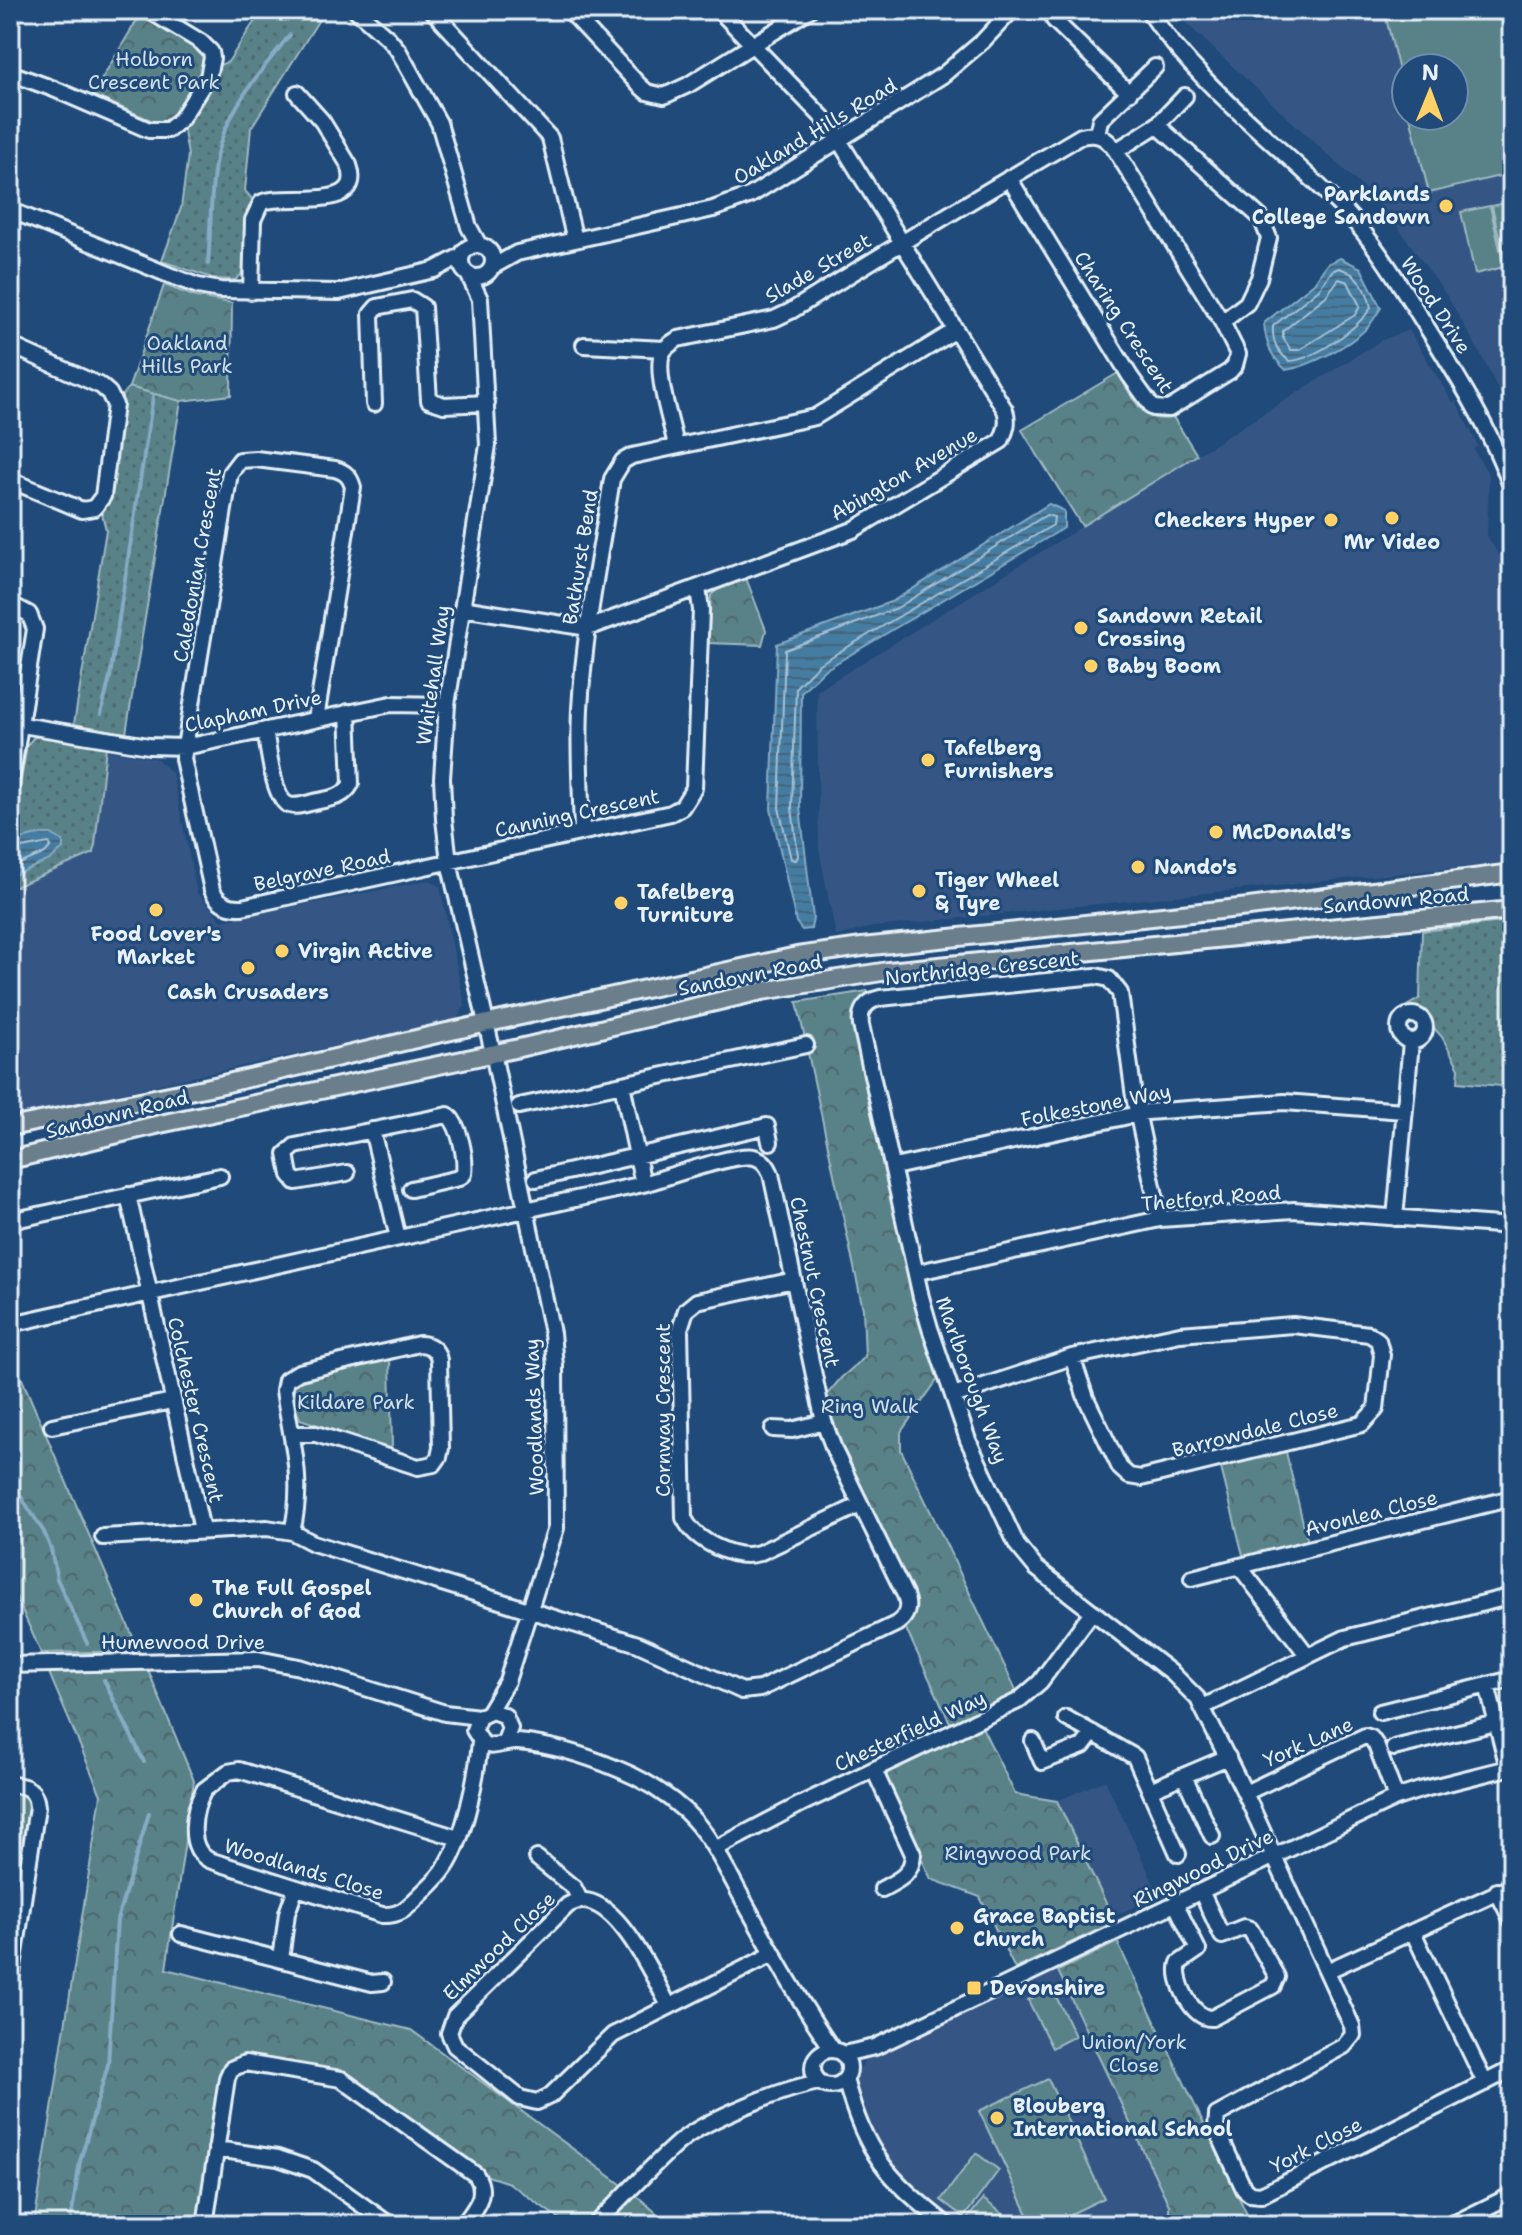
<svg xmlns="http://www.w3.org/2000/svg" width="1522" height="2235" viewBox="0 0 1522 2235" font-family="'Shantell Sans',sans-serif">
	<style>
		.built { fill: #355785; fill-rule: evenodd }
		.grass { fill: url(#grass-dots); stroke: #a0b9c0; stroke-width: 2 }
		.park { fill: url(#park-crowns); stroke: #a0b9c0; stroke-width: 2 }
		.pitch { fill: #588188; stroke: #a0b9c0; stroke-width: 2 }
		.water { fill: url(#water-rules); stroke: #86abc4; stroke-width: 2 }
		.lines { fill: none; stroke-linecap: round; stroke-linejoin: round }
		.shore { stroke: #a7c2d6; stroke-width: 2 }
		.stream { stroke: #86abc4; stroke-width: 4 }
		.minor-casing { stroke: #e8f1f8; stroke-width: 20 }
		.major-casing { stroke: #e8f1f8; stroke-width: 22 }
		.minor { stroke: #1f4a7a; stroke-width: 14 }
		.major { stroke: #6b7e8b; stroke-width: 16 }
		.poi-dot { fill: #ffd166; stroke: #1f4a7a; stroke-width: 3 }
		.labels { text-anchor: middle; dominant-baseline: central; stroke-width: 6; stroke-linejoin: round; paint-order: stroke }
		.park-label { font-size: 20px; fill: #d2e0e7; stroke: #1f4a7a }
		.street-label { font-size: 20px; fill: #e8f1f8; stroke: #1f4a7a }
		.poi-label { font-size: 20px; font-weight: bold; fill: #e8f1f8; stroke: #1f4a7a; text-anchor: start }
	</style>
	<defs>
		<pattern id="grass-dots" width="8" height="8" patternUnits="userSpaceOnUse" patternTransform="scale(2)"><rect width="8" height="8" fill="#588188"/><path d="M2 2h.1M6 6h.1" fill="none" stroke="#50676c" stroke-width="1.8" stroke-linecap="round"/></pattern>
		<pattern id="park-crowns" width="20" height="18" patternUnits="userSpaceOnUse" patternTransform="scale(2)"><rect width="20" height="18" fill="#588188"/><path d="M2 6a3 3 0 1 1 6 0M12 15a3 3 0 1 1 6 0" fill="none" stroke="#50676c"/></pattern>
		<pattern id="water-rules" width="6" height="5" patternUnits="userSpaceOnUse" patternTransform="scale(2)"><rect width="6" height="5" fill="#457ca2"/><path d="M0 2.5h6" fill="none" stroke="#45657a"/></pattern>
	</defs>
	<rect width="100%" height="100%" fill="#1f4a7a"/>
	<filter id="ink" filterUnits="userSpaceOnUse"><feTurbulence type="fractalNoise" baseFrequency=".0125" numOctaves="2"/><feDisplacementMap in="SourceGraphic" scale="16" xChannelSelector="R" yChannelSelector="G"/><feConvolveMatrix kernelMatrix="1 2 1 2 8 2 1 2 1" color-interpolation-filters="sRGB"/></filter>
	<g filter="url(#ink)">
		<path class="built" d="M1172 10H1512V417L1479 351 1447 296 1393 220 1368 192ZM1406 68H1454V116H1406Z
			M1409 330 1453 403 1456 401 1478 446 1473 449 1489 475 1487 536 1512 576V862L873 927 836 936 819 849 817 691 1382 340Z
			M106 750 157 759 172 773 197 893 222 921 429 880 440 887 465 1006 457 1019 10 1117V889L94 853Z
			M1105 1780 1159 1895 1112 1917 1057 1801Z
			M1055 1967 1170 2205 1169 2225H959L903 2179 876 2140 856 2095 854 2078 867 2057Z"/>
		<path class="grass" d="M262 10H325L251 128 245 191 253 200 245 218 243 268 241 275 235 280 215 279 162 261 181 208 188 155 183 126 216 74 219 65 228 62Z
			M129 387 181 401 126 733 74 724 106 530 101 510 107 499 122 411 120 399Z
			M38 736 106 747 94 853 10 889V825L15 816 27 745 33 738Z
			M1512 921V1087L1458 1082 1459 1068 1442 1037 1421 1013 1405 1012 1402 1009 1420 998 1422 931Z"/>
		<path class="park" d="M140 15 201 51 205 59C202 72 178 116 166 121 161 123 158 122 153 121L92 95Z
			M164 285 196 297 232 303 231 395 181 401 129 387Z
			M1118 373C1131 394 1142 427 1173 417L1197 455 1082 526 1022 430Z
			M746 578 766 630 762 645 708 643 711 595 721 587Z
			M868 991V995L858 1006 940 1376 901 1432V1450L1018 1694 952 1727 904 1625 908 1620 833 1432 825 1397 841 1378 865 1357 863 1309 797 1002Z
			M10 1351 139 1651 41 1653 10 1583Z
			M390 1358 392 1446 389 1449 300 1419 292 1400 295 1383Z
			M1285 1448 1308 1543 1244 1559 1220 1464Z
			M148 1670 194 1781 166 1969 411 2030 622 2185 583 2225H568L509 2183 482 2174 341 2073 246 2057 222 2074 196 2225H34L101 1795 49 1673Z
			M981 1725 1015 1794 1057 1801 1115 1922 1015 1969 980 1897 931 1879 886 1783 887 1774 893 1767Z
			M10 1788 32 1798 20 1896 12 1907H10Z
			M1118 1942 1119 1946 1252 2225H1169V2205L1058 1971Z
			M636 2195 670 2225H605Z"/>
		<path class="pitch" d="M1384 10H1512V173L1429 193 1410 116H1454V68H1406V99Z
			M1512 201V265L1506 266 1492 206Z
			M1490 206 1504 267 1475 274 1461 212Z
			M1052 1988 1075 2036 1052 2048 1028 2000Z
			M1048 2079 1104 2198 1048 2225H1033L979 2111Z
			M976 2153 999 2170 964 2217 941 2200Z
			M983 2199 1018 2225H975L967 2219Z"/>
		<path class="water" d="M1340 258 1361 268 1381 308C1376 315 1372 323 1366 329 1348 346 1311 366 1286 370 1270 355 1266 345 1264 323L1314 283 1327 264Z
			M1049 504 1064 511V528L823 671 801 692 800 808 813 918 811 929 802 930 796 922 771 809 777 644 893 601Z
			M41 834H51L63 841V849L50 860 10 877V842Z"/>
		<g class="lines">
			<path class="shore" d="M1339 268C1357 273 1368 289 1371 308 1357 329 1314 360 1289 361 1277 351 1272 342 1273 326L1319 289 1332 271Z
				M1339 279 1348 282 1360 306 1355 315 1299 350H1291L1283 338V331L1326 296Z
				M1046 515 1054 517 1053 525 819 664 796 687 792 808 798 856 796 860 791 859 779 808 785 650 897 608Z
				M10 850 49 843 51 846 45 853 10 868"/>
			<path class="stream" d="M208 264C211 231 210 197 215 164 223 115 259 72 290 35
				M101 714 110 677 153 396
				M10 1480 44 1532 51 1549 57 1579 87 1643
				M104 1680 144 1762
				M70 2225 80 2161 108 2065 117 1920 149 1813"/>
			<defs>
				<path id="minor" d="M356 10 388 38 398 50 439 123 469 227 479 245
					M432 10 550 138 575 240
					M569 10 639 85 647 92 664 96 688 85 809 10
					M1148 10C1200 88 1278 143 1343 209 1374 241 1398 281 1421 318 1455 372 1491 429 1512 489
					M1054 20 1129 93
					M10 73 54 89 149 130H168L181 119 208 77 212 58 211 52 201 42 148 10
					M1157 125 1261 218 1269 238 1259 278 1247 303 1222 322
					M1097 134 1100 120 1155 67
					M1116 151 1157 125 1185 96
					M10 210 169 275 198 286 220 290 339 292 434 270 461 256
					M461 261a16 16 0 1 1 32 0a16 16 0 1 1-32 0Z
					M492 267 517 253 713 209 751 195 943 75 983 41 1012 10
					M469 276 480 299 488 445 447 705 442 778 444 819 449 862 493 1053 552 1333 555 1366 556 1528 507 1681 489 1711
					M251 292 253 220 261 203C282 191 367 215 349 165L322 121 297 93
					M10 345 101 386 109 393 115 405 103 496 94 508 82 510 10 480
					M584 345 665 349
					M374 404 371 314 377 307 412 300 423 307 429 400 444 405 487 403
					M676 445C671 422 657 380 661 357 663 348 671 343 678 339L774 319 791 311C887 251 984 193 1081 136 1098 132 1106 137 1116 151L1222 322 1238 354 1235 365 1230 371 1169 409 1153 408 1130 376 1009 178
					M10 604 29 614 35 629 10 789
					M462 608 588 628 853 530 1001 441C1006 430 1009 422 1005 410L829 124 719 10
					M316 719 353 487C350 477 346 472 335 469L256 459 240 460 230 473 183 759 212 890C218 903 228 908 242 907L671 813 682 807 694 788 701 610 698 588
					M10 723 149 746 185 747 391 704 447 705
					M265 730C268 745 273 800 289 805 297 808 311 802 319 801 333 798 344 797 351 784L348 712
					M582 832C581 792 578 750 580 709 584 632 600 555 612 479L623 461 632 456 815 417 956 330
					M1399 1028a13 13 0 1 1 26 0a13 13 0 1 1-26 0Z
					M622 1084 643 1184
					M519 1106 806 1045
					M372 1130 398 1238
					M894 1167 1147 1112 1284 1102 1404 1111
					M347 1173 296 1182 290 1175 286 1154 295 1146 448 1115C460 1126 466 1157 464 1174L459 1178 411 1189
					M536 1179 767 1126 770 1142
					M128 1195 202 1530
					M1395 1218 1411 1042
					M1160 1219 1134 1097 1120 993 1109 979 1096 976 880 998C866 1001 859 1011 861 1025L921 1297 930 1328 968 1440 1017 1545 1036 1568 1173 1674 1198 1699 1245 1793 1352 2026 1353 2035 1344 2046 1217 2115 1216 2128 1244 2189 1250 2194 1261 2195 1512 2069
					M10 1221 220 1176
					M918 1272 1160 1219 1294 1210 1512 1226
					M794 1280 697 1301 686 1310 680 1329 684 1518C695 1541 735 1561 759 1553L860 1505
					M11 1324 643 1184C666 1178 734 1153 754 1157 763 1159 768 1166 771 1174L824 1422 835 1452 905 1595C910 1607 907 1617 896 1624L760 1689 742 1691 638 1644 313 1543 292 1532 267 1528 103 1537
					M953 1396 1072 1357 1180 1334 1293 1325 1369 1334 1378 1340 1382 1355 1376 1409 1362 1424 1141 1478 1129 1476 1120 1468 1086 1398 1072 1357
					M52 1426 172 1401
					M773 1429 792 1430 824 1422
					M292 1532C305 1479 291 1441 284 1390L286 1380 299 1372 419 1344C430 1344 437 1349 439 1360L441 1448 439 1457 434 1464 418 1467 316 1434H293
					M1239 1566 1308 1656
					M1192 1578 1512 1498
					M10 1665 258 1659 299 1667 445 1713 479 1717
					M1487 1685 1508 1768
					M1203 1707 1345 1638 1512 1596
					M1380 1712 1512 1679
					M1066 1718 1135 1757 1178 1854
					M505 1741 510 1728 505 1716 492 1711 479 1717 474 1730 483 1744C496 1749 504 1741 518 1742 552 1745 587 1756 618 1769 643 1779 665 1793 685 1811 712 1836 727 1871 745 1903 773 1953 800 2003 833 2050
					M1033 1741 1042 1762 1083 1746 1093 1733
					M1394 1748 1512 1719
					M874 1770 913 1854C912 1875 899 1880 882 1889
					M1184 1776 1212 1836
					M10 1785C26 1785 36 1789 37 1807L10 1987
					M1150 1790 1228 1757
					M1245 1793 1365 1736 1371 1738 1376 1745 1396 1798
					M458 1838 239 1770 228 1772 204 1790C193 1810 186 1848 209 1860L382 1915C400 1916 407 1908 419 1896 428 1887 438 1879 445 1868 464 1841 477 1775 480 1742
					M715 1849 801 1804 1018 1701 1040 1682 1092 1612
					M537 1858 574 1888 580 1900
					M1497 1891 1512 1921
					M1175 1903 1198 1950 1179 1963C1173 1980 1193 2020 1212 2018L1273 1986 1277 1977 1250 1929 1244 1927 1222 1936 1201 1891
					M1413 1932 1485 2083
					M181 1934 372 1983 383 1982
					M281 1960 287 1913 296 1888
					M1329 1970 1512 1886
					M669 2006C654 1978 611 1880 568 1905L455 2016 449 2033 455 2046 520 2098 537 2102 550 2096 613 2035 773 1954
					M813 2068a18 18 0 1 1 36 0a18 18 0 1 1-36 0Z
					M843 2054 875 2047 1396 1798 1420 1790 1512 1767
					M845 2079C866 2155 886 2177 947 2225
					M216 2149 278 2158 313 2170 390 2225
					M205 2225 227 2078 231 2069 245 2063 341 2079 476 2175C489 2195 474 2209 463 2225
					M595 2225C623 2198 649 2168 679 2142 707 2119 784 2088 820 2082
					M1451 2225 1512 2195"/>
				<path id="major" d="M10 1127 219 1085 433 1035 797 956 862 947 1249 907 1512 873
					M10 1160 160 1124 519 1048 762 991 888 971 1512 910"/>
			</defs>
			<use href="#minor" class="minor-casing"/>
			<use href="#major" class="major-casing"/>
			<use href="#minor" class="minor"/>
			<use href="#major" class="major"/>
		</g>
	</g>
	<g class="poi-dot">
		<circle cx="1446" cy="206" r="8"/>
		<circle cx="1392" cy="518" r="8"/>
		<circle cx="1331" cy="520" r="8"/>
		<circle cx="1081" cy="628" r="8"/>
		<circle cx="1091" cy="666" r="8"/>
		<circle cx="928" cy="760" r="8"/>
		<circle cx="1216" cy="832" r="8"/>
		<circle cx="1138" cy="867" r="8"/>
		<circle cx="919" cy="891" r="8"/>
		<circle cx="621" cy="903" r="8"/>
		<circle cx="156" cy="910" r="8"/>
		<circle cx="282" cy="951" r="8"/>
		<circle cx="248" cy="968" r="8"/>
		<circle cx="196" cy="1600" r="8"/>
		<circle cx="957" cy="1928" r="8"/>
		<rect x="966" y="1980" width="16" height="16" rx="4"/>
		<circle cx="997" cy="2118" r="8"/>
	</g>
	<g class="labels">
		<g class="park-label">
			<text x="154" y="59">Holborn<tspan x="154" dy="23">Crescent Park</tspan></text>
			<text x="187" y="343">Oakland<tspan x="187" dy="23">Hills Park</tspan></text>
			<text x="356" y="1402">Kildare Park</text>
			<text x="870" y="1406">Ring Walk</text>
			<text x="1018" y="1853">Ringwood Park</text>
			<text x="1134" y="2042">Union/York<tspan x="1134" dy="23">Close</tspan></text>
		</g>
		<g class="street-label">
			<text transform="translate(815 131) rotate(-31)">Oakland Hills Road</text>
			<text transform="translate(818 268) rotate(-30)">Slade Street</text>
			<text transform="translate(1436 305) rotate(57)">Wood Drive</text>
			<text transform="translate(1124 322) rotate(57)">Charing Crescent</text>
			<text transform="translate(904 474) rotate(-30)">Abington Avenue</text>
			<text transform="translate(580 557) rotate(-81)">Bathurst Bend</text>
			<text transform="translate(197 565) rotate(-80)">Caledonian Crescent</text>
			<text transform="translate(433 675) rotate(-82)">Whitehall Way</text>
			<text transform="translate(253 711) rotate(-12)">Clapham Drive</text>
			<text transform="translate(577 813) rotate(-12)">Canning Crescent</text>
			<text transform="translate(322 870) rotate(-12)">Belgrave Road</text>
			<text transform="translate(1396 900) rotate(-5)">Sandown Road</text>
			<text transform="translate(982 968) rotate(-6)">Northridge Crescent</text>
			<text transform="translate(750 975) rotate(-11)">Sandown Road</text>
			<text transform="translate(1096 1105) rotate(-11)">Folkestone Way</text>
			<text transform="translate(117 1114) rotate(-14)">Sandown Road</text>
			<text transform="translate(1211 1198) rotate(-5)">Thetford Road</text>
			<text transform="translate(815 1282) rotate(78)">Chestnut Crescent</text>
			<text transform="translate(972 1380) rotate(70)">Marlborough Way</text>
			<text transform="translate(196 1410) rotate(77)">Colchester Crescent</text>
			<text transform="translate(663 1410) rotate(-90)">Cornway Crescent</text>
			<text transform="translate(534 1417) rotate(-92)">Woodlands Way</text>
			<text transform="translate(1255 1430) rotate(-14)">Barrowdale Close</text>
			<text transform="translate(1371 1513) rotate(-14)">Avonlea Close</text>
			<text x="183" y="1642">Humewood Drive</text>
			<text transform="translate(910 1731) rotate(-25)">Chesterfield Way</text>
			<text transform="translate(1308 1742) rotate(-24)">York Lane</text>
			<text transform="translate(1203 1868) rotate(-26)">Ringwood Drive</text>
			<text transform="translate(304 1869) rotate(17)">Woodlands Close</text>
			<text transform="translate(499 1946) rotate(-44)">Elmwood Close</text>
			<text transform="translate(1316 2145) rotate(-27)">York Close</text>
		</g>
		<g class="poi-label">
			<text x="1430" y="194" text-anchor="end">Parklands<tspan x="1430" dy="23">College Sandown</tspan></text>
			<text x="1315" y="520" text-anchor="end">Checkers Hyper</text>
			<text x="1392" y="542" text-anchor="middle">Mr Video</text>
			<text x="1097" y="616">Sandown Retail<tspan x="1097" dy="23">Crossing</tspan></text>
			<text x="1107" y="666">Baby Boom</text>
			<text x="944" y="748">Tafelberg<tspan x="944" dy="23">Furnishers</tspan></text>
			<text x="1232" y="832">McDonald's</text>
			<text x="1154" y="867">Nando's</text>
			<text x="935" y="880">Tiger Wheel<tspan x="935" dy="23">&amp; Tyre</tspan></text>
			<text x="637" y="892">Tafelberg<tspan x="637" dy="23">Turniture</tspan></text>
			<text x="156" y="934" text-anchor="middle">Food Lover's<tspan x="156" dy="23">Market</tspan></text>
			<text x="298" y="951">Virgin Active</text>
			<text x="248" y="992" text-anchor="middle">Cash Crusaders</text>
			<text x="212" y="1588">The Full Gospel<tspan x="212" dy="23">Church of God</tspan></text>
			<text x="973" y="1916">Grace Baptist<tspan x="973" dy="23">Church</tspan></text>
			<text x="990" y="1988">Devonshire</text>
			<text x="1013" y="2106">Blouberg<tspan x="1013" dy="23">International School</tspan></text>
		</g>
	</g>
	<rect width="1522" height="2235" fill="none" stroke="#1f4a7a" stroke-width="40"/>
	<rect x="20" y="20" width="1482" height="2195" fill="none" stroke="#e8f1f8" stroke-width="3" filter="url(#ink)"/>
	<g transform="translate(1430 92) rotate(1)"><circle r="38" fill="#1f4a7a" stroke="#6f8dac" stroke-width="2"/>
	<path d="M0-6L14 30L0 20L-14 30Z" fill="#ffd166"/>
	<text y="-12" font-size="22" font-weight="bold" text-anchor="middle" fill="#e8f1f8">N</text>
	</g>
</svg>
